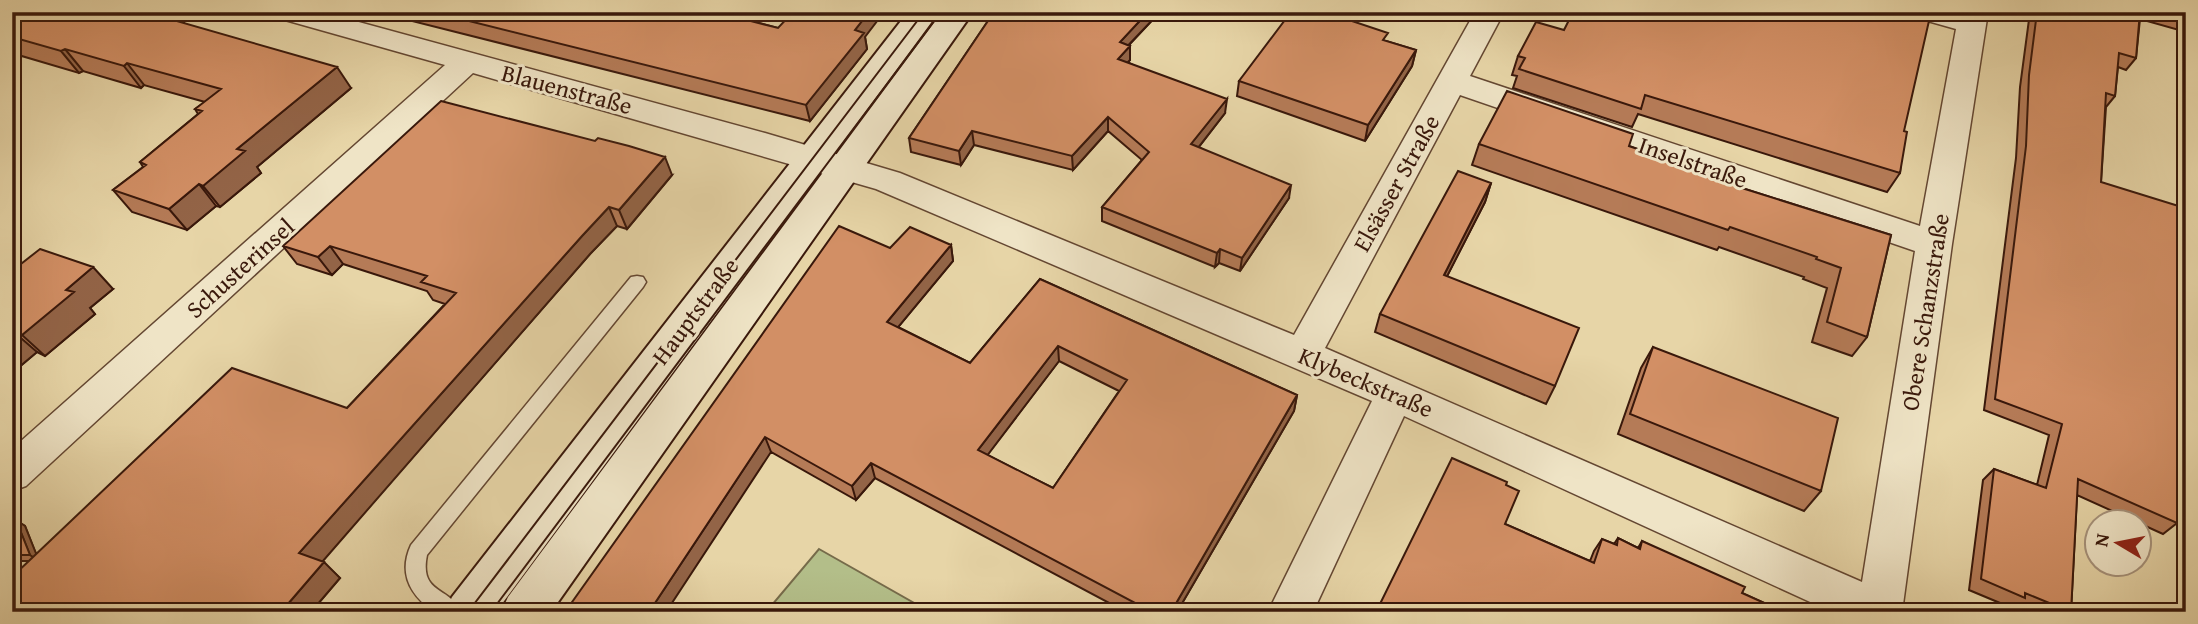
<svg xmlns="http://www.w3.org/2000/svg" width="2198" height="624" viewBox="0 0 2198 624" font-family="'Gentium Book Plus',serif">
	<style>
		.green { fill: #b3be89; stroke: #766b4a; stroke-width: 2 }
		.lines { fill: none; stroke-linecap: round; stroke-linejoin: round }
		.lane-casing { stroke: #644732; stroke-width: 3 }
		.street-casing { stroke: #644732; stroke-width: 3 }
		.secondary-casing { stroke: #39180b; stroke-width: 4 }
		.lane { fill: #efe4c6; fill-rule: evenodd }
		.street { fill: #efe4c6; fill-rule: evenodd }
		.secondary { fill: #efe4c6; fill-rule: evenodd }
		.tram { stroke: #39180b; stroke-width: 2 }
		.wall { fill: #b57b57; stroke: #39180b; stroke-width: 2; fill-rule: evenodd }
		.shaded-wall { fill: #936447; stroke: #39180b; stroke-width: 2 }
		.building { fill: #d28f65; stroke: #39180b; stroke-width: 2; fill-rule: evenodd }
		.labels { text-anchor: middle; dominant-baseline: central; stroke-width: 6; stroke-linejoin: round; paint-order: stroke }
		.street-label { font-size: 24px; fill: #39180b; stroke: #efe4c6 }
	</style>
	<rect width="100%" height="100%" fill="#e7d5a7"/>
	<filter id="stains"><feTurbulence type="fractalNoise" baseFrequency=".00286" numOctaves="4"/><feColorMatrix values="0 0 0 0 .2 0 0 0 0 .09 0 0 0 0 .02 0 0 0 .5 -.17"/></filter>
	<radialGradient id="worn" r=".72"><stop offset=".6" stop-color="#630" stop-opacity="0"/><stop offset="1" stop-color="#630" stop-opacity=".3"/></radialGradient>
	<path class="green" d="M819 549 930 612H766Z"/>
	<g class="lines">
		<defs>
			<path id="lane" d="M637 276 643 277 646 282 643 287 427 555C419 595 450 586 461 612H434C410 595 398 573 411 545L631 277Z"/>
			<path id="street" d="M274 12H322L765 133 900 173 1294 335 1475 12H1504L1470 76 1920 226 1956 29 1917 18 1913 12H1988L1952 244 1902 612H1832L1404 416 1313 612H1268L1372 401 876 189 473 73 26 486 12 491V449L445 65 278 18ZM1460 95 1915 251 1862 582 1325 348Z"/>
			<path id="secondary" d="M908 12H939L496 612H445L452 597Z
				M942 12H973L551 612H501L508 597Z"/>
		</defs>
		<use href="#lane" class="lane-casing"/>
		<use href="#street" class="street-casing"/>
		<use href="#secondary" class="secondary-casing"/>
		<use href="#lane" class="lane"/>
		<use href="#street" class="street"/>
		<use href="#secondary" class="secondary"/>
		<path class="tram" d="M468 612 924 12
			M491 612 941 12"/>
	</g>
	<path class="wall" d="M390 12H716L778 28 865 37 867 49 810 121 392 16Z
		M994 12H1160L1129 45 1130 46V60L1127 62 1225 113 1199 147 1289 198 1240 271 1219 263 1215 267 1102 221V207L1142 160 1108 131 1073 170 974 145 961 165 911 152 909 138Z
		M2030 12H2186V32L2140 19 2136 58 2126 70 2118 67 2115 96 2106 107 2101 182 2177 523 2163 534 2077 495 2071 612H2032L2016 605 2012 608 1969 590 1983 480 1994 469 2037 485 2049 435 1984 410 2016 158 2020 87Z
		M183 21 185 24 351 88 257 167 261 173 220 207 216 206 187 230 132 212 113 190 143 167 140 162 198 114 195 109 205 102 144 85 141 88 83 71 79 73 15 54 12 51V22Z
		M1386 41 1416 50 1412 66 1365 141 1237 96 1239 81Z
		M1518 56 1904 131 1900 173 1887 192 1638 114 1632 127 1513 88 1517 76 1512 75Z
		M1479 144 1629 146 1742 188 1891 235 1867 337 1852 356 1812 342 1827 288 1803 279 1804 277 1719 247 1717 250 1472 165Z
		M672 175 627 229 617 226 590 254 322 561 340 578 311 612H12L29 561H12V519L25 526 36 554 347 408 445 304 433 300 427 291 343 264 332 275 297 264 283 246Z
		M1491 183 1485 202 1447 276 1555 386 1546 404 1375 332 1380 314Z
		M951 245 953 261 898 327 970 363 1040 279 1297 395 1294 411 1177 612H1126L875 478 856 500 771 452 565 612ZM1059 361 1119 391 1053 488 987 455Z
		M12 271 113 289 90 308 95 314 45 356 37 352 12 373Z
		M1653 347 1821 491 1804 511 1618 434 1641 368Z
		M1506 485 1505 524 1590 561 1594 551 1602 539 1614 544 1618 538 1638 548 1642 541 1742 593 1784 612H1376Z"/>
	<path class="shaded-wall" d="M869 12H884L865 37 867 49 810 121 806 105 855 30Z
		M1148 12H1160L1119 55 1120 42Z
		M1130 46V60L1118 73V59Z
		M65 49 83 71 79 73 61 51Z
		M1416 50 1412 66 1365 141 1368 125Z
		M127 63 144 85 141 88 124 66Z
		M337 67 351 88 257 167 261 173 220 207 203 186 237 149Z
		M1227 99 1225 113 1190 158 1191 144Z
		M1108 117V131L1073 170 1072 156Z
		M972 131 974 145 961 165 959 151Z
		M665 157 672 175 627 229 619 210Z
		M1491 183 1485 202 1438 294 1444 275Z
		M199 184 216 206 187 230 169 209Z
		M1291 185 1289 198 1240 271 1242 258Z
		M609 207 617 226 590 254 316 569 299 553 582 236Z
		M951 245 953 261 890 337 887 322Z
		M330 246 343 264 332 275 318 257Z
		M1220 249 1219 263 1215 267 1217 253Z
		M93 267 113 289 90 308 95 314 45 356 22 335 66 290Z
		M14 332 37 352 12 373V333Z
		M1058 346 1059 361 980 465 978 450Z
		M1297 395 1294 411 1177 612H1171Z
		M765 437 771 452 666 612H649Z
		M871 463 875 478 856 500 852 486Z
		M16 520 25 526 39 561 30 555Z
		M324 562 340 578 311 612H281Z
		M99 605 109 612H92Z"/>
	<path class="building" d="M27 12H151L183 21 180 22 337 67 237 149 245 151 203 186 199 184 169 209 113 190 146 165 140 162 202 111 195 109 221 89 127 63 124 66 65 49 61 51 12 37V22Z
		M433 12H716L778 28 793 12H869L855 30 864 33 806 105Z
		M994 12H1148L1120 42 1130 46 1118 59 1227 99 1191 144 1291 185 1242 258 1220 249 1217 253 1102 207 1149 152 1108 117 1072 156 972 131 959 151 909 138Z
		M1291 12H1325L1388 33 1383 40 1416 50 1368 125 1239 81Z
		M1573 12H1931L1904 131 1907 132 1900 173 1645 95 1641 109 1519 69 1525 58 1518 56 1536 22 1564 30Z
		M2037 12H2140L2136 58 2119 53 2115 96 2106 93 2101 182 2185 208 2177 523 2078 479 2071 612 2025 593V598L1981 579 1994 469 2046 488 2062 424 1995 399 2026 146 2029 75Z
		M2168 12H2186V17Z
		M1507 91 1633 134 1629 146 1743 185 1742 188 1891 235 1867 337 1827 322 1841 268 1816 259 1817 257 1730 227 1728 230 1479 144Z
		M441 101 595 141 598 138 629 146 665 157 619 210 609 207 582 236 299 553 324 562 281 612H116L99 605 92 612H12V577L232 368 347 408 456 293 421 282 427 276 330 246 318 257 283 246Z
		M1458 171 1491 183 1444 275 1579 328 1555 386 1380 314Z
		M839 226 890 248 910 227 951 245 887 322 970 363 1040 279 1297 395 1171 612H1152L871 463 852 486 765 437 649 612H565ZM1058 346 1127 380 1053 488 978 450Z
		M40 249 93 267 66 290 74 292 22 335 14 332 12 333V271Z
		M1653 347 1838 418 1821 491 1630 414Z
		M1452 458 1507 482 1506 485 1519 491 1505 524 1594 563 1602 539 1617 545 1618 538 1640 549 1642 541 1745 587 1742 593 1784 612H1503L1492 606 1489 612H1376Z
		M12 519 16 520 30 555H12Z"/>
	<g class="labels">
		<g class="street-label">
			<text transform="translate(567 89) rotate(15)">Blauenstraße</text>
			<text transform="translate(1693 162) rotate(19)">Inselstraße</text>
			<text transform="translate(1396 183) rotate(-61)">Elsässer Straße</text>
			<text transform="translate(240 268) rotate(-42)">Schusterinsel</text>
			<text transform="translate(695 311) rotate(-53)">Hauptstraße</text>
			<text transform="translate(1925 312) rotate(-81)">Obere Schanzstraße</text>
			<text transform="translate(1366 382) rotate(23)">Klybeckstraße</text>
		</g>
	</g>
	<rect width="2198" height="624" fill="none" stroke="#e7d5a7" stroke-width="42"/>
	<rect x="14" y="14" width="2170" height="596" fill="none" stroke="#39180b" stroke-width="3.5"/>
	<rect x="21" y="21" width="2156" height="582" fill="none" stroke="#39180b" stroke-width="2"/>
	<g transform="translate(2118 543) rotate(280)"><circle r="33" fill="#efe4c6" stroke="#a6927b" stroke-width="2"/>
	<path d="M0-5L12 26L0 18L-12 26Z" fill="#8f2418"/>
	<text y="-10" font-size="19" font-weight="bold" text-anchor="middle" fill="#39180b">N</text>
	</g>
	<rect width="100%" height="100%" filter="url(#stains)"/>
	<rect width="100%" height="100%" fill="url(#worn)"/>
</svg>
